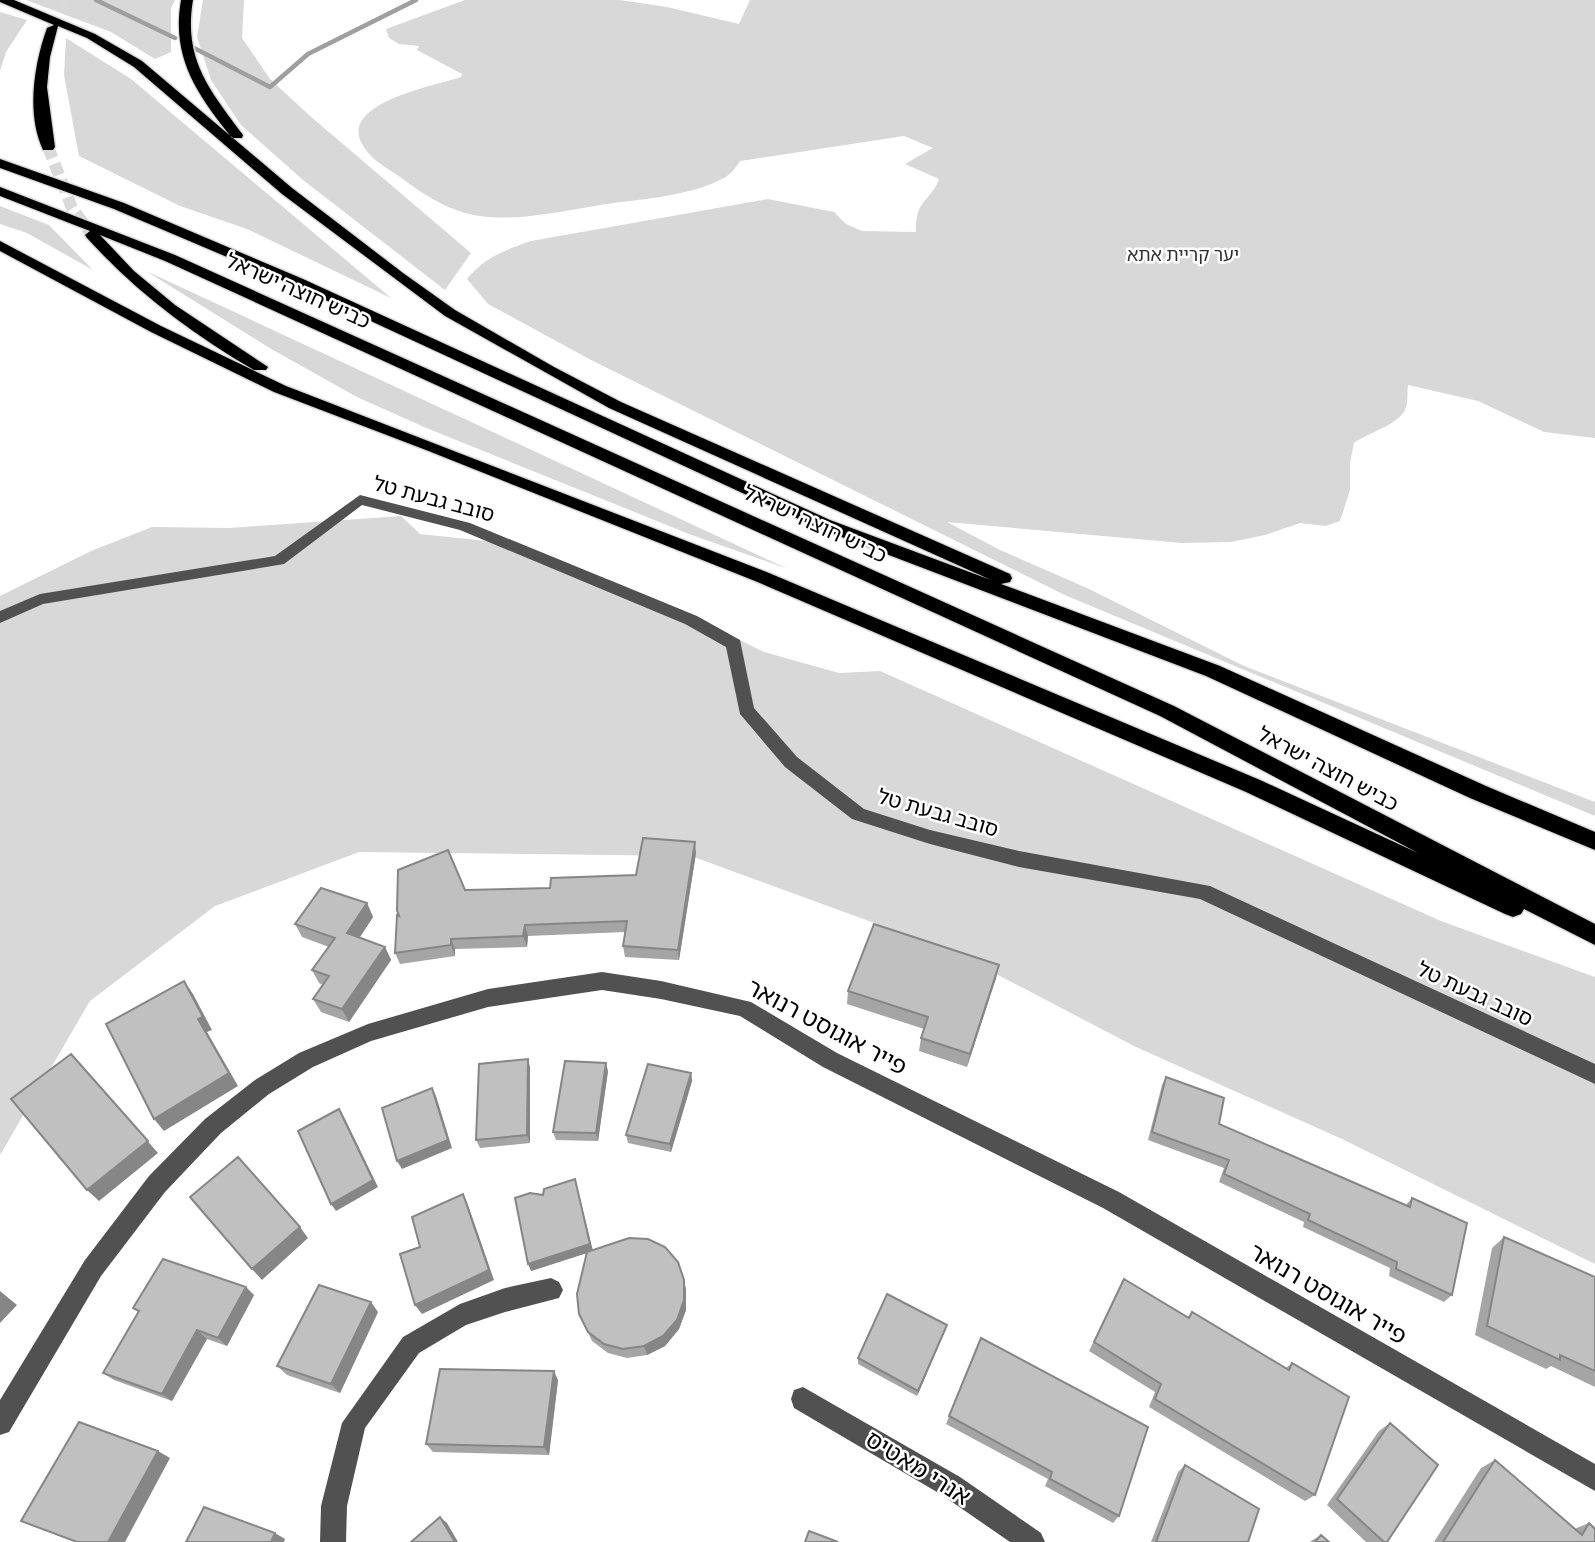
<svg xmlns="http://www.w3.org/2000/svg" width="1595" height="1542" viewBox="0 0 1595 1542" font-family="'Fira Sans Condensed','Noto Sans Hebrew',sans-serif">
	<style>
		.green { fill: #d8d8d8 }
		.lines { fill: none; stroke-linecap: round; stroke-linejoin: round }
		.stream { stroke: #9f9f9f; stroke-width: 4.5 }
		.highway-tunnel { stroke: #d9d9d9; stroke-width: 12; stroke-dasharray: 12 6; stroke-linecap: butt }
		.highway-casing { stroke: #dbdbdb; stroke-width: 3 }
		.minor { fill: #515151; fill-rule: evenodd }
		.highway { fill: #000; fill-rule: evenodd }
		.wall { fill: #a5a5a5 }
		.shaded-wall { fill: #868686 }
		.building { fill: #c0c0c0; stroke: #868686; stroke-width: 2 }
		.labels { text-anchor: middle; dominant-baseline: central; stroke-width: 5; stroke-linejoin: round; paint-order: stroke }
		.far-park-label { font-size: 18px; fill: #2f2f2f; stroke: #fff }
		.street-label { font-size: 21px; fill: #000; stroke: #fff }
		.near-street-label { font-size: 24px; fill: #000; stroke: #fff }
	</style>
	<rect width="100%" height="100%" fill="#fff"/>
	<path class="green" d="M26 0H175L171 8V52L155 59 111 32Z
		M203 0H244L242 38 270 79 310 116 471 253 445 290 303 180 241 125 211 80 197 37Z
		M465 0H620L667 7 739 24 750 0H1595V438L1544 432 1478 401 1408 385C1407 391 1408 397 1407 403 1405 424 1370 431 1354 443L1350 463V490L1340 521 1326 526 1300 523 1265 535 1231 542 1182 543 947 522 1000 550 1087 588 1244 666 1595 802V816L1067 596 591 360 488 304 467 279C485 257 505 250 531 241L768 199 834 212 846 224 862 231 916 232C915 198 931 202 939 179L905 164 933 148 904 136 740 161C736 168 729 176 722 179 692 195 646 199 613 203 570 209 524 222 480 216 448 211 426 196 400 177 386 167 369 159 361 142 342 102 438 85 461 77L462 74 417 50 419 46 399 44 389 38 386 29Z
		M0 12 27 20 6 52 0 71Z
		M66 38 131 79 391 298 247 229 180 206 79 156 64 75Z
		M0 206 49 225 93 270 27 233 0 224Z
		M146 271 788 569 689 534 424 427 357 397 273 350Z
		M401 516 420 534 506 543 615 582 663 602 764 652 839 673 880 671 1441 921 1595 977V1264L1342 1139 1136 1047 954 952 691 856 359 852 215 906 90 1001 0 1155V596L91 551 152 527 229 528Z"/>
	<g class="lines">
		<path class="stream" d="M96 0 175 38
			M192 47 270 87 308 54 416 0"/>
		<path class="highway-tunnel" d="M53 28 66 0
			M48 147 72 208 92 235"/>
		<defs>
			<path id="highway" d="M0 0H14L95 34 142 61 292 188 403 273 455 310 554 367 621 402 1010 574 1012 578 1010 582 1001 584 1220 666 1486 786 1595 832V850L1470 798 1206 676 818 528 293 285 114 209 0 168V159L124 203 303 279 830 520 991 580 609 408 445 316 282 194 134 67 87 38 58 26 50 57 47 87 55 147 53 150H43C26 114 34 64 47 28L54 25 0 2Z
				M181 0H193C183 60 210 90 243 135L242 138H232C197 94 171 58 181 0Z
				M0 187 175 255 1174 706 1595 924V945L1524 909 1521 914 1513 917 1505 914 1246 792 755 581 426 450 274 392 151 332 0 251V241L161 326 286 386 769 573 1260 780 1418 853 1160 716 165 261 100 235 134 271 175 305 268 367 266 370H254C192 334 136 292 87 238L85 235 90 231 0 196Z"/>
		</defs>
		<use href="#highway" class="highway-casing"/>
		<path class="minor" d="M360 495 470 523 697 616 740 640 754 708 797 757 864 809 930 830 1019 851 1210 886 1595 1064V1084L1200 899 1019 867 930 844 852 819 785 767 740 714 726 647 685 624 460 530 362 505 284 564 43 604 0 623V611L40 594 275 556Z
			M602 972 661 981 751 1002 837 1053 1119 1192 1595 1464V1491L1103 1208 823 1067 740 1016 661 999 602 990 488 1007 371 1041 313 1067 269 1094 221 1133 165 1192 101 1276 9 1432 0 1435V1400L85 1260 149 1176 205 1119 255 1080 299 1053 368 1024 488 989Z
			M551 1278 559 1282 563 1290 559 1298 505 1312 466 1325 419 1353 365 1428 347 1506 346 1542H320L321 1506 342 1423 403 1337 460 1304 505 1288Z
			M803 1387 960 1477 1041 1533 1045 1542H1010L942 1495 794 1408 791 1399 794 1390Z"/>
		<use href="#highway" class="highway"/>
	</g>
	<path class="wall" d="M696 853 679 960 625 957 623 946 625 932 528 936 527 947 455 949V956L400 964 395 953 399 916 465 890 550 888 636 875Z
		M367 903 373 917 360 937 385 947 391 960 349 1022 321 1012 313 999 323 985 319 983 312 970 329 947 302 937 295 924Z
		M996 978 967 1067 919 1051 921 1038 924 1029 847 1004 848 991Z
		M530 1067V1143L480 1148 476 1140Z
		M608 1071 598 1141 556 1140 553 1132Z
		M691 1073 692 1081 671 1152 628 1143 626 1135Z
		M1166 1077 1219 1124 1406 1205 1412 1198 1452 1295 1444 1302 1389 1276 1390 1268 1303 1227 1304 1222 1219 1182 1224 1168 1148 1140 1162 1085Z
		M575 1179 592 1250 684 1280 686 1290V1310L679 1329 665 1346 647 1355 627 1358 608 1353 592 1341 579 1314 587 1253 531 1271 543 1195Z
		M1504 1237 1595 1277V1387L1551 1366 1546 1369 1475 1335 1492 1248Z
		M1124 1279 1188 1317 1192 1312 1286 1368 1292 1363 1315 1495 1305 1501 1149 1407 1155 1392 1089 1351Z
		M254 1295 227 1346 207 1339 172 1401 114 1380 103 1373 138 1312 133 1308Z
		M378 1312 340 1393 287 1375 277 1366Z
		M947 1325 917 1396 858 1364V1358Z
		M981 1338 1119 1516 1113 1523 1045 1486 1048 1479 946 1424Z
		M558 1380 549 1455 433 1452 426 1444Z
		M1390 1423 1387 1542H1366L1327 1505 1379 1431Z
		M1495 1460 1574 1529 1589 1523 1595 1542H1434L1481 1468Z
		M1185 1465 1248 1542H1151L1178 1472Z
		M1321 1535 1329 1542H1310L1311 1541Z"/>
	<path class="shaded-wall" d="M695 842 696 853 679 960 678 950Z
		M367 903 373 917 354 946 347 933Z
		M525 925 528 936 527 947 523 936Z
		M451 939 455 949V956L451 945Z
		M385 947 391 960 349 1022 342 1009Z
		M999 965 996 978 967 1067 970 1054Z
		M184 981 193 994 212 1030 207 1032 238 1086 164 1131 154 1119 198 1019Z
		M71 1054 158 1153 99 1201 87 1190Z
		M528 1059 530 1067V1143L527 1135Z
		M606 1063 608 1071 598 1141 596 1133Z
		M691 1073 692 1081 671 1152 670 1144Z
		M432 1088 436 1096 452 1148 402 1169 397 1161Z
		M339 1109 344 1117 378 1187 336 1211 331 1204Z
		M575 1179 593 1251 531 1271 528 1264Z
		M463 1194 468 1205 494 1280 422 1314 415 1305Z
		M300 1227 308 1238 262 1280 252 1269Z
		M684 1280 686 1290V1310L679 1329 665 1346 647 1355 644 1346Z
		M246 1287 254 1295 227 1346 218 1338Z
		M0 1291 17 1305 0 1323Z
		M371 1302 378 1312 340 1393 331 1384Z
		M947 1325 945 1331 917 1396 918 1391Z
		M197 1330 207 1339 172 1401 162 1394Z
		M554 1371 558 1380 549 1455 544 1447Z
		M158 1451 170 1458 125 1542H108Z
		M440 1517 447 1523 458 1542H455Z
		M275 1533 285 1539 284 1542H271Z"/>
	<path class="building" d="M643 838 695 842 678 950 623 946 627 921 525 925 523 936 451 939V945L395 953 397 915 399 916 397 910 398 870 448 850 465 890 550 888 551 878 636 875Z
		M321 888 367 903 347 933 385 947 342 1009 313 999 329 976 312 970 335 938 295 924Z
		M874 924 999 965 970 1054 921 1038 928 1017 848 991Z
		M184 981 203 1017 198 1019 229 1073 154 1119 106 1024Z
		M71 1054 148 1141 87 1190 11 1099Z
		M528 1059 527 1135 476 1140 479 1064Z
		M565 1061 606 1063 596 1133 553 1132Z
		M648 1064 691 1073 670 1144 626 1135Z
		M1166 1077 1224 1098 1219 1124 1410 1207 1412 1198 1467 1223 1452 1295 1396 1269 1397 1262 1308 1220 1310 1214 1224 1174 1229 1160 1152 1132Z
		M432 1088 448 1140 397 1161 382 1108Z
		M339 1109 373 1180 331 1204 298 1131Z
		M238 1157 300 1227 252 1269 190 1197Z
		M575 1179 590 1244 528 1264 515 1198 530 1193 543 1195 544 1189Z
		M463 1194 489 1270 415 1305 400 1254 420 1247 412 1217Z
		M1504 1237 1595 1277V1371L1560 1355V1360L1487 1326Z
		M629 1238 648 1239 665 1247 678 1262 684 1280V1300L677 1320 663 1336 644 1346 623 1349 604 1344 588 1332 579 1314 577 1294 587 1252Z
		M163 1259 246 1287 218 1338 197 1330 162 1394 103 1373 139 1311 133 1308Z
		M1124 1279 1189 1318 1192 1312 1289 1370 1292 1363 1349 1397 1315 1495 1155 1399 1161 1384 1094 1342Z
		M319 1285 371 1302 331 1384 277 1366Z
		M887 1294 947 1325 918 1391 858 1358Z
		M981 1338 1148 1427 1119 1516 1050 1479 1052 1472 949 1416Z
		M440 1369 554 1371 544 1447 426 1444Z
		M79 1422 158 1451 108 1542H77L21 1521Z
		M1390 1423 1438 1465 1387 1542H1384L1337 1499Z
		M1495 1460 1582 1535 1589 1523 1595 1529V1542H1443Z
		M1185 1465 1259 1509 1248 1542H1156Z
		M204 1507 275 1533 271 1542H186Z
		M440 1517 455 1542H411Z
		M809 1531 838 1542H805Z
		M1321 1535 1329 1542H1315Z"/>
	<g class="labels">
		<g class="far-park-label">
			<text x="1183" y="255">יער קריית אתא</text>
		</g>
		<g class="street-label">
			<text transform="translate(298 291) rotate(24)">כביש חוצה ישראל</text>
			<text transform="translate(434 499) rotate(15)">סובב גבעת טל</text>
			<text transform="translate(815 524) rotate(25)">כביש חוצה ישראל</text>
			<text transform="translate(1328 769) rotate(28)">כביש חוצה ישראל</text>
			<text transform="translate(938 813) rotate(16)">סובב גבעת טל</text>
			<text transform="translate(1475 994) rotate(25)">סובב גבעת טל</text>
		</g>
		<g class="near-street-label">
			<text transform="translate(827 1027) rotate(28)">פייר אוגוסט רנואר</text>
			<text transform="translate(1328 1294) rotate(30)">פייר אוגוסט רנואר</text>
			<text transform="translate(918 1468) rotate(32)">אנרי מאטיס</text>
		</g>
	</g>
</svg>
